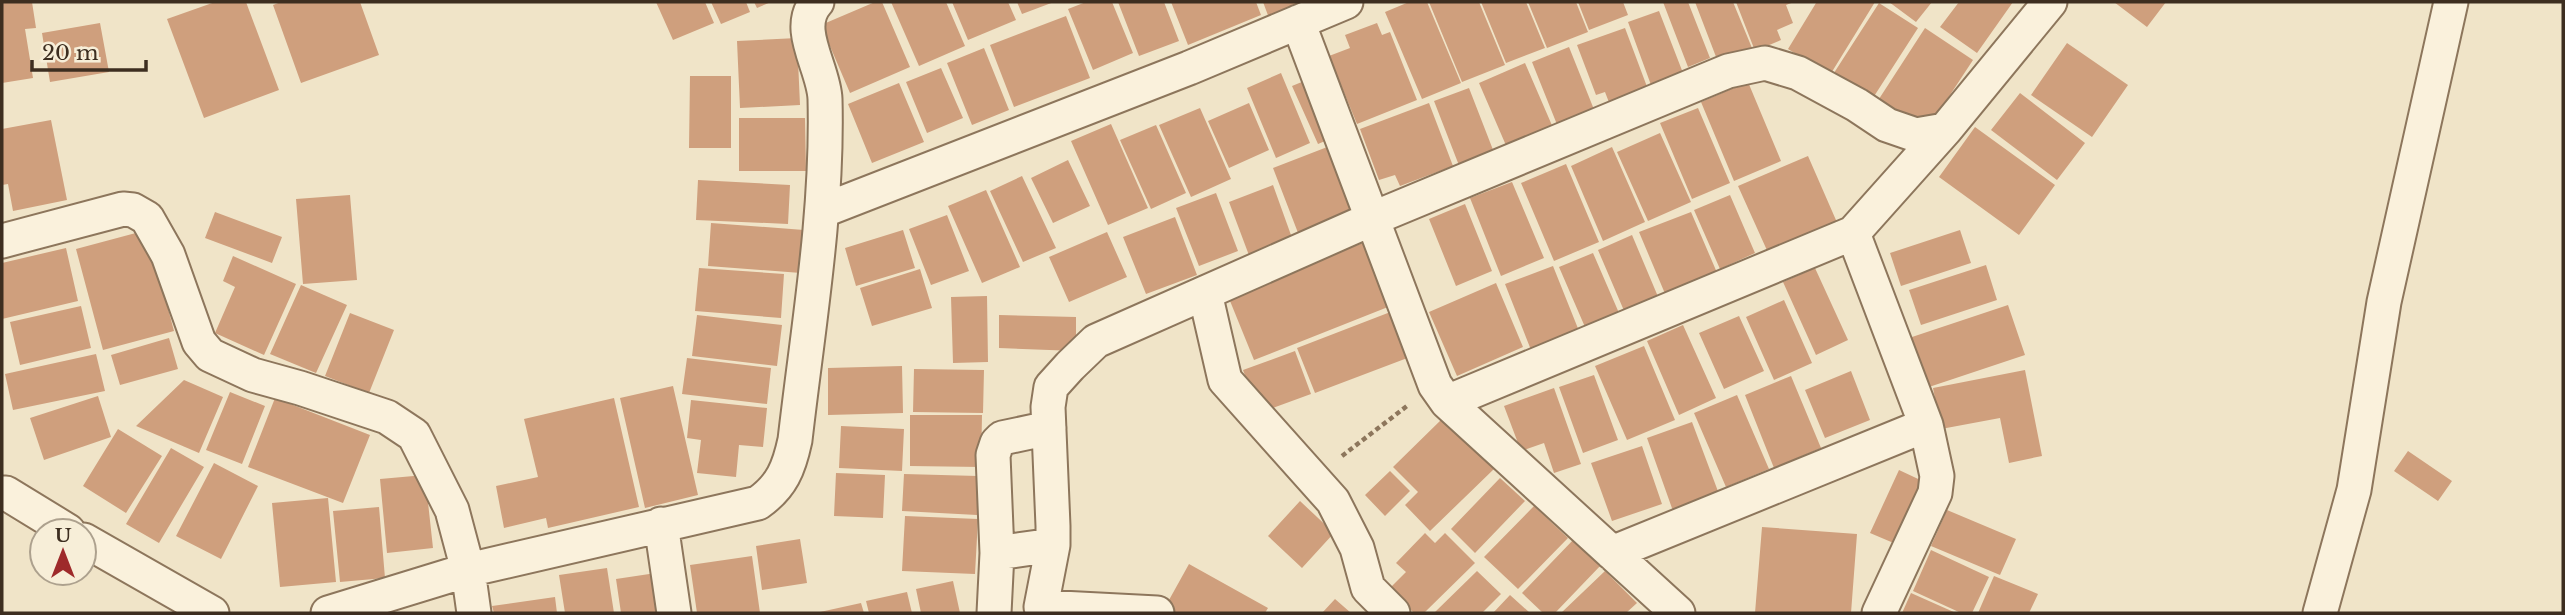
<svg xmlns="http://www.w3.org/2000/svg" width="2565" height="615" viewBox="0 0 2565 615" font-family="'Libre Baskerville',serif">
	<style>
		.building { fill: #cf9f7d }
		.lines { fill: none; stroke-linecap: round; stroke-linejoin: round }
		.minor-casing { stroke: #8d765c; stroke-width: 37 }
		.path { stroke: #8d765c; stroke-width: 4.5; stroke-dasharray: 5 3.5; stroke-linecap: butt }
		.minor { stroke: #faf1dc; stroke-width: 33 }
	</style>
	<rect width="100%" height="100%" fill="#f0e4c8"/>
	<path class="building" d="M2 2H32L36 28 25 29 33 78 2 83Z
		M215 2H246L279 90 204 118 167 19Z
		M281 2H360L379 55 301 83 273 5Z
		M656 2H705L714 23 673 40Z
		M711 2H746L750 12 721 24Z
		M754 2H771L757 8Z
		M875 2H882L910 67 850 93 821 25Z
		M891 2H946L965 46 919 66Z
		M952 2H1008L1016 20 968 40Z
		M1017 2H1054L1022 14Z
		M1086 2H1112L1133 53 1093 70 1068 9Z
		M1118 2H1164L1179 41 1139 56Z
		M1171 2H1256L1261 15 1188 45Z
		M1263 2H1305L1269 18Z
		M1409 2H1427L1461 83 1422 99 1385 12Z
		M1429 2H1479L1505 65 1462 82Z
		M1481 2H1526L1545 48 1506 63Z
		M1528 2H1576L1588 32 1547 48Z
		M1578 2H1623L1628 15 1589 30Z
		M1663 2H1688L1710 58 1688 67Z
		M1695 2H1733L1752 48 1718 62Z
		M1736 2H1794L1786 5 1793 23 1777 30 1781 40 1755 51Z
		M1814 2H1875L1830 75 1788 49 1816 3Z
		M1889 2H1932L1916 22Z
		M1959 2H2013L1977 53 1940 27Z
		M2114 2H2166L2147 27Z
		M1879 3 1918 28 1871 101 1832 76Z
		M1659 11 1683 73 1651 85 1628 22Z
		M1066 16 1090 78 1014 107 990 45Z
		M100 23 109 72 50 82 42 33Z
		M1377 23 1382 35 1390 32 1417 100 1357 124 1329 56 1350 48 1345 35Z
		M1625 28 1649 92 1610 105 1605 92 1596 95 1577 45Z
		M1925 28 1973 60 1925 133 1877 102Z
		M797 38 800 105 740 108 737 41Z
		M2067 43 2128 85 2092 137 2031 95Z
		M1569 47 1595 112 1558 127 1532 62Z
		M984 48 1009 110 972 125 947 63Z
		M1525 63 1554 130 1508 150 1479 83Z
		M941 68 963 118 927 133 906 82Z
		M1281 73 1310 143 1276 158 1247 88Z
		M690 76H731V148H689Z
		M1314 77 1339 135 1318 144 1292 86Z
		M1748 82 1781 161 1734 181 1701 102Z
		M899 83 924 142 872 163 848 104Z
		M1469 88 1495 155 1460 168 1434 101Z
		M2020 93 2085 143 2057 180 1991 130Z
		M1249 103 1269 150 1229 168 1208 121Z
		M1429 103 1453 166 1400 186 1395 175 1379 180 1360 129Z
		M1200 108 1231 179 1191 197 1159 125Z
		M1698 108 1730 183 1692 199 1660 123Z
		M739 118H805L806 171H739Z
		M51 120 67 200 13 211 8 184 2 185V129Z
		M1111 124 1148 208 1108 225 1071 141Z
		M1156 125 1186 193 1151 209 1120 140Z
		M1975 127 2055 185 2019 235 1939 177Z
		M1660 133 1691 202 1648 221 1617 152Z
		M1335 144 1363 213 1300 238 1273 168Z
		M1612 147 1645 222 1603 241 1571 166Z
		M1808 156 1839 227 1770 257 1738 186Z
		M1068 160 1090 206 1053 223 1031 178Z
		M1566 164 1599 242 1554 261 1521 183Z
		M1022 176 1056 248 1023 262 990 191Z
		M698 180 790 185 788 224 696 220Z
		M1512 182 1544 258 1501 276 1470 198Z
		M1273 185 1296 249 1253 266 1229 202Z
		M986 190 1020 267 982 283 948 206Z
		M1216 193 1238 251 1199 266 1176 208Z
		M350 195 357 280 303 284 296 199Z
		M1730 195 1755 253 1720 269 1694 210Z
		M1465 204 1492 271 1456 286 1429 219Z
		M215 212 282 237 272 263 205 238Z
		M1691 212 1718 275 1666 296 1639 232Z
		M947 215 969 271 931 285 909 229Z
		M1175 217 1197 275 1146 294 1123 237Z
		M711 223 804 230 801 273 708 266Z
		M147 230 174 331 103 350 76 249Z
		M903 230 915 268 856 286 845 248Z
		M1960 230 1971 263 1901 286 1890 253Z
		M1107 232 1127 277 1069 302 1049 257Z
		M1632 235 1659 299 1625 313 1598 250Z
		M1368 241 1393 305 1254 360 1228 296Z
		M66 248 78 301 2 319V263Z
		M1593 253 1619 313 1585 327 1559 267Z
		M233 256 296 284 264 355 215 333 235 287 223 281Z
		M1986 265 1997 300 1921 325 1909 290Z
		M1553 266 1579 331 1531 350 1505 284Z
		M699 268 784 274 781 318 695 311Z
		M1815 268 1848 340 1816 355 1783 282Z
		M920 269 932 308 872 326 860 288Z
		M1496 283 1523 347 1457 376 1429 312Z
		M301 285 347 305 316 373 270 354Z
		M987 296 988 362 953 363 951 297Z
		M1784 300 1812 363 1774 380 1746 317Z
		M2008 305 2025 355 1920 390 1903 340Z
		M81 306 91 348 20 365 10 322Z
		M1393 311 1410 357 1315 393 1297 348Z
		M350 313 394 330 369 393 325 376Z
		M697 315 782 325 777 366 692 356Z
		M999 315 1076 317V351L999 348Z
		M1739 316 1764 371 1724 389 1699 333Z
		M1683 325 1716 398 1679 415 1647 341Z
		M169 338 178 369 120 385 111 355Z
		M1644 346 1675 420 1627 440 1595 366Z
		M1295 351 1311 394 1259 413 1243 370Z
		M96 354 105 391 13 410 5 374Z
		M687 358 771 368 767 404 682 394Z
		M902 366 903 413 828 415V368Z
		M914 369 984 370 983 413 913 412Z
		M2025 370 2042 456 2009 463 2000 418 1941 429 1933 388Z
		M1851 371 1870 420 1825 438 1805 390Z
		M1594 375 1618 440 1583 453 1559 387Z
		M1791 376 1821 448 1774 468 1745 395Z
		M184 380 223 397 199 453 136 426Z
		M673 386 698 495 645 508 620 398Z
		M1554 388 1581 464 1554 473 1544 443 1521 451 1504 406Z
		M230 392 265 406 242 464 206 450Z
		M1737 395 1769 469 1726 487 1694 413Z
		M98 396 111 437 44 460 30 418Z
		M275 398 370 435 343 503 248 467Z
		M614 398 639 507 548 528 546 518 504 528 496 486 538 477 524 419Z
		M691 400 767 408 763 447 739 445 736 477 697 473 701 440 687 438Z
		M910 415H982L981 467 910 466Z
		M1443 418 1494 469 1430 531 1405 505 1418 492 1393 467Z
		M1692 422 1719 494 1673 511 1647 438Z
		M841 426 904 429 902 471 839 468Z
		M118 429 162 456 126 513 83 486Z
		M1642 446 1662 504 1612 521 1591 463Z
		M171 448 204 467 159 543 126 524Z
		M2408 451 2452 481 2438 501 2394 471Z
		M214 463 258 486 221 559 176 536Z
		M1899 470 1931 485 1903 547 1870 533Z
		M1390 471 1410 491 1385 516 1365 495Z
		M836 473 885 475 883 518 834 516Z
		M904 474 978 476 977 515 902 511Z
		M425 475 433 548 387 553 380 479Z
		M1500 478 1525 501 1475 553 1451 529Z
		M328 498 336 582 280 587 272 503Z
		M1300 501 1334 533 1302 568 1268 536Z
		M1534 506 1568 538 1518 589 1484 557Z
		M379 507 385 578 340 582 333 511Z
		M1947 510 2016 539 2000 575 1931 546Z
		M905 516 978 519 975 574 902 571Z
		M1762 527 1857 534 1851 613H1755Z
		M1425 533 1435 543 1445 533 1475 563 1424 613H1414L1389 589 1406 572 1396 563Z
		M800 539 807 583 762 590 756 546Z
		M1574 539 1602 564 1555 613H1543L1522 593Z
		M1931 550 1989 577 1972 613H1961L1913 591Z
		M752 556 760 613H697L690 565Z
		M1189 564 1268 608 1265 613H1172L1164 609Z
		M607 568 614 613H565L559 575Z
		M1477 571 1501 594 1482 613H1434Z
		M1605 571 1637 603 1626 613H1561Z
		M656 573 663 613H621L616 579Z
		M1994 576 2038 594 2029 613H1978Z
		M953 581 960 613H921L916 589Z
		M907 592 912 613H869L866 601Z
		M1911 593 1956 613H1902Z
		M1510 595 1530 613H1493Z
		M555 597 557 613H494L492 606Z
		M1335 599 1351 613H1322Z
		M861 603 864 613H820V612Z"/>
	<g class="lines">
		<defs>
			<path id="minor" d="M1298 22 1435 385 1447 402 1678 613
				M822 211 1189 68 1346 2
				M1853 233 1926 425 1937 476 1935 493 1879 613
				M2 241 123 209 133 210 147 218 168 255 199 342 210 355 253 375 300 388 387 417 414 435 452 510 468 570 474 613
				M1205 293 1225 380 1333 501 1357 548 1368 588 1393 613
				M1447 402 1853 233 1945 130 2050 2
				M2 493H6L68 531
				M661 524 674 613
				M84 540 212 613
				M997 553 1053 545
				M1612 553 1926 425
				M328 613 468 570 758 503C782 486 789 468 795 440 808 327 828 213 825 99 824 68 793 28 817 2
				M994 613 997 553 993 455 997 443 1002 438 1049 428
				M1157 613 1041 607 1053 545V526L1048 407 1051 387 1070 366 1096 341 1374 218 1728 71 1765 63 1798 73 1857 105 1887 125 1916 135 1945 130
				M2320 613 2354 490 2384 302 2451 2"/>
		</defs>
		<use href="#minor" class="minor-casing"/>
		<path class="path" d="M1342 456 1407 406"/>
		<use href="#minor" class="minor"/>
	</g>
	<rect width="2565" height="615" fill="none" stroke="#3d2e20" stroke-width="7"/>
	<g transform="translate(63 552)"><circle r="33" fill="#f7eed8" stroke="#ada18e" stroke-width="2"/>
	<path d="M0-5L12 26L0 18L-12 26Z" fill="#9e2a2b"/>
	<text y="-10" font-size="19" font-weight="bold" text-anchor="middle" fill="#3d2e20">U</text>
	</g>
	<path d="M32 60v10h114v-10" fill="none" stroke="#3d2e20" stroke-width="3.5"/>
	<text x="42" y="60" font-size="21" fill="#3d2e20" stroke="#f7eed8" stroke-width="5" paint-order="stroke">20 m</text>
</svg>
